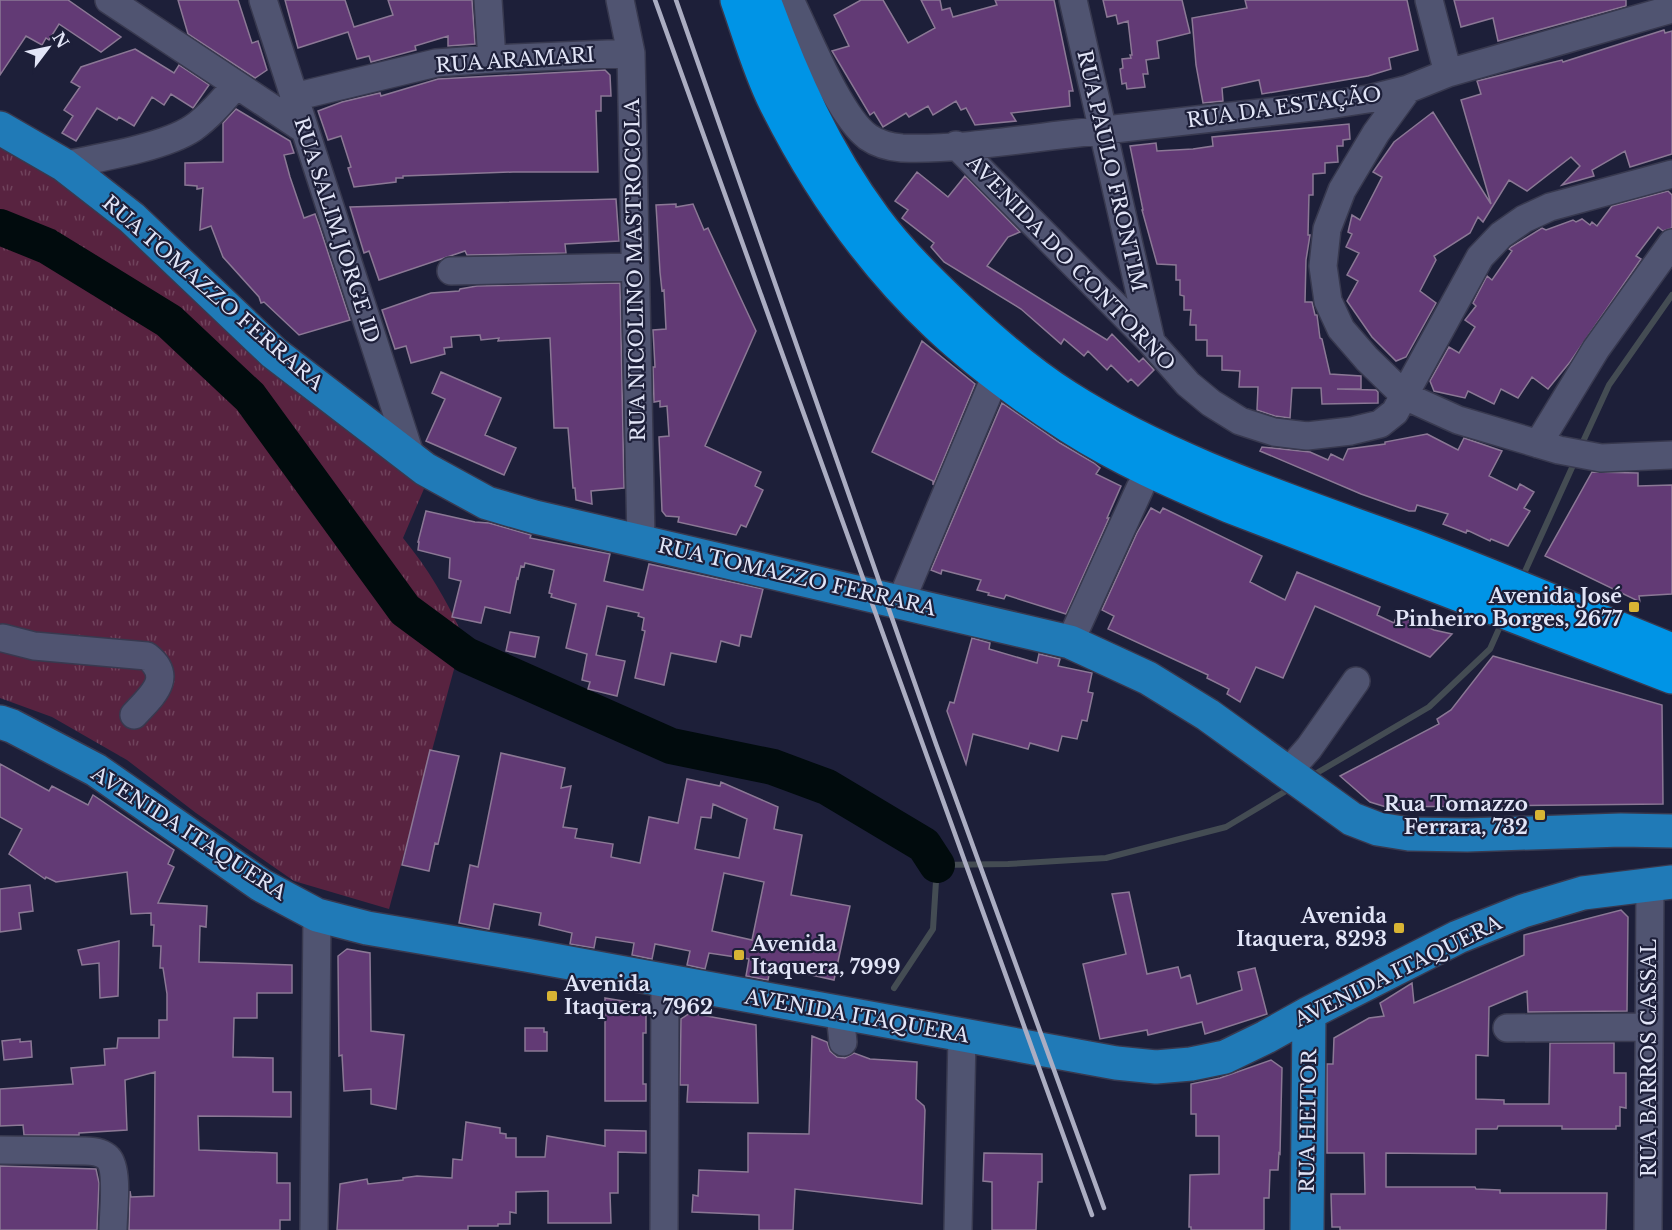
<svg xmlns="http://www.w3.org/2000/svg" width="1672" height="1230" viewBox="0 0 1672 1230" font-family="'Libre Baskerville',serif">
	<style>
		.park { fill: url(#park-tufts) }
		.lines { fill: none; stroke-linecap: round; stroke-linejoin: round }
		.stream { stroke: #444c53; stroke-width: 6 }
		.river { stroke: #010b0d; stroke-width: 36 }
		.building { fill: #623a75; stroke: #8b7895; stroke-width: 1.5; fill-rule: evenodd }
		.minor-casing { stroke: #38394f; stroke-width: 30 }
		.major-casing { stroke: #38394f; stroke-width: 36 }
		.highway-casing { stroke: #38394f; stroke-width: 36 }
		.minor { stroke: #505471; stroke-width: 27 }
		.major { stroke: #207ab7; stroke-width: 33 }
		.highway { stroke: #0094e6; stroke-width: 33 }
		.rail { stroke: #abadc2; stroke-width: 4.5 }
		.poi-dot { fill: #d8b434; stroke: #1d1f39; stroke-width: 2 }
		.labels { text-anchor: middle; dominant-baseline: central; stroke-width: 4.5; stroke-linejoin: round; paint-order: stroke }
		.street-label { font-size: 20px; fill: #e2e5f7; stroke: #1d1f39 }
		.poi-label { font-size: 20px; font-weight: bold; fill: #e2e5f7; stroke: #1d1f39; text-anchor: end }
	</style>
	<defs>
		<pattern id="park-tufts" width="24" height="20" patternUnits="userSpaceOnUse" patternTransform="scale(1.5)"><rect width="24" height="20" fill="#582340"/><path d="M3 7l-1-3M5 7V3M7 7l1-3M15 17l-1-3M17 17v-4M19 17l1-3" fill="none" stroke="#70435c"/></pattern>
	</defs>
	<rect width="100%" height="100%" fill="#1d1f39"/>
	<path class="park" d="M0 124 432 470 403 538C429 570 446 599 463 636L389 909 294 881 196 813 127 760 52 717 0 698Z"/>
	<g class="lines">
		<path class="stream" d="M1581 446 1609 385 1672 295
			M1522 578 1575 461
			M1310 777 1429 707 1490 649 1502 622
			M894 988 933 929 937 865 1008 864 1106 858 1226 827 1291 788"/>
		<path class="river" d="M0 227 47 246 169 321 250 397 405 610 466 655 671 746 773 767 827 787 924 845 937 865"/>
	</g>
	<path class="building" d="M0 0H68L121 37 101 52 59 24 49 40 46 38 42 45 26 36 0 75Z
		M178 0H238L252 43 258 41 267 70 255 78 188 34Z
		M285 0H345L354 27 393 15 388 0H472L475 44 448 46V36L415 46 416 50 371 62 369 56 357 59 348 32 298 48Z
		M861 0H883L908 43 935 28 921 0H940L942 10 950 8 953 17 997 5 995 0H1054L1073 91H1069L1070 106 1011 113 1016 121 975 125 966 108 961 110 956 101 933 115 928 106 909 117 906 113 883 127 874 112 870 115 832 51 849 46 834 15Z
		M1103 0H1182L1190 33 1157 41 1159 58 1146 60 1148 74H1143L1145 87 1127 89 1126 83 1122 84 1120 69 1123 68 1122 59 1131 58 1130 55H1132L1128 21 1118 24 1116 15 1107 17Z
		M1245 0H1407L1418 50 1389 58 1391 69 1368 76 1262 94 1259 80 1222 88 1223 101 1203 103 1196 65 1192 18 1247 8Z
		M1454 0H1626V6L1498 41 1493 18 1461 27Z
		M1664 30 1665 33 1672 31V154L1630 167 1625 151 1592 170 1594 176 1562 185 1580 166 1571 157 1527 191 1509 180 1483 222 1478 217 1470 233 1434 256 1436 260 1420 291 1436 303 1406 357 1396 361 1372 337 1347 301 1358 281 1347 275 1359 253 1346 247 1352 234 1348 232 1352 215 1360 220 1382 177 1373 172 1394 142 1433 112 1491 204 1461 100 1481 94 1477 81 1562 60 1563 62Z
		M135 49 174 73 179 65 209 85 193 108 171 94 164 105 152 97 134 126 119 117 117 120 97 108 76 141 62 133 73 116 64 110 80 87 71 82 81 67Z
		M605 70 610 75 611 96H601V111H596L598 172H513L403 176V178H396V182L354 187 348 168 351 167 341 136 328 140 318 111 342 102 380 93 381 96 438 79Z
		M236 109 290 141 294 153 284 155 290 177 304 218 315 214 319 225 350 320 299 335 264 302 261 303 259 297 223 257 211 226 200 230 203 188 197 189V186L185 185V163L223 162V123Z
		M1349 124 1350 139 1343 140V146H1337L1338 162 1325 163V173L1313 174V195H1309L1308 235H1310L1306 260 1305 302H1312L1315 315H1317L1320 338 1322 339 1330 374 1361 376V389H1337L1376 390 1378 392V403L1322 404 1321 388H1292L1290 418 1275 416 1257 410 1258 387H1239L1240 371 1222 370V356H1207V340H1196V325H1190L1191 310H1184V296L1180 295V280H1176V265L1157 264 1142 210H1143L1130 146 1156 143 1157 151 1193 149 1213 146 1212 137Z
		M917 172 948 197 965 176 1020 232 1008 237 987 266 1107 340 1112 334 1139 362 1143 358 1154 370 1138 386 1131 379 1128 382 1111 365 1107 370 1088 351 1084 356 1064 339 1061 344 1021 309 944 262 931 247 934 243 902 218 908 210 895 201Z
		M1668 191 1672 195V228L1663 231 1658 227 1636 256 1641 259 1570 362 1548 389 1532 377 1518 398 1501 389 1494 404 1468 391 1465 398 1434 391 1430 381 1449 347 1459 353 1475 327 1465 320 1476 306 1473 303 1487 276 1492 280 1512 251 1509 249 1511 247 1542 228 1546 230 1573 220 1576 222 1582 219 1590 225 1592 222 1597 226 1612 206Z
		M616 199 619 241 565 244 566 253 467 255 465 251 379 280 369 251 364 253 350 207Z
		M676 204V207L693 204 704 230 708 228 756 331 705 446 761 472 755 486 763 490 746 527 741 525 736 535 678 522 679 517 666 516 662 511 659 437 669 436 667 406 660 407V401L654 402 653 367H655L653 330 666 329 664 290 662 291 660 272 656 205Z
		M620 283 624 488 591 491 592 504 576 500 575 488H573L568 428H554L550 338 498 341 499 338 481 340 480 335 451 337 452 347 444 348 445 354 411 363 406 346 395 349 382 310 431 293 459 291 460 289 477 286Z
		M922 341 975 384 933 485V481L872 452Z
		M441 372 501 398 485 435 516 448 504 475 426 441 445 399 432 393Z
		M1002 403 1060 443 1094 463 1100 468 1096 474 1121 486 1107 518H1109L1066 614 1006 595 1004 599 988 595 989 593 977 590 981 580 942 570 941 574 931 570Z
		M1427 434 1458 450 1464 438 1502 451 1489 476 1517 490 1520 484 1534 492 1524 508 1530 511 1508 546 1491 539 1490 541 1467 530 1466 533 1443 524 1448 514 1417 505 1415 511H1409L1361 494 1260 451 1262 447 1310 452 1328 460 1331 454 1343 460 1348 449 1385 444V442Z
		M1592 472 1638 473V486L1672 485V594L1639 596 1640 602 1545 556Z
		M1151 508 1160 513 1163 508 1262 556 1250 582 1285 600 1297 572 1380 607 1377 615 1394 623 1397 615 1434 630 1452 634 1430 657 1315 606 1283 678 1256 667 1240 702 1227 694 1229 689 1207 678 1208 675 1108 629 1114 616 1102 610 1137 533Z
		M426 511 475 522 489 523 531 535 530 538 610 554 604 581 643 590 649 564 763 589 751 637 741 635 739 646 721 641 716 662 671 653 664 685 635 678 645 631 642 630 644 618 638 616 639 613 607 606 596 655 625 661 617 696 588 689 590 682 582 680 587 654 566 648 576 604 551 597 552 594 549 593 554 570 525 563 524 567 521 566 518 579 517 578 510 613 485 607 481 623 452 617 461 581 449 578 450 558 418 550 419 542H418Z
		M510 632 539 637 535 657 506 651Z
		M972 638 990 643 989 649 1037 663 1039 654 1060 659 1058 666 1092 673 1088 692 1093 693 1087 721 1082 720 1077 739 1062 736 1058 751 1030 743 1028 749 973 734 966 764 947 711 950 702 954 703Z
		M1493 656 1662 705 1663 804 1386 807 1370 802 1340 776 1439 724 1437 719 1451 710Z
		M430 750 459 756 438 844 435 843 429 871 402 865Z
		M501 753 565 768 561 788 571 786 563 827 577 829 575 838 613 844 611 857 640 863 649 817 678 823 687 779 720 786 721 782 778 807 774 829 802 835 791 895 850 906 834 980 771 966 768 980 746 976 749 959 709 953 705 969 687 965 690 951 655 944 652 959 632 955 634 943 596 937 594 948 570 944 572 933 539 925 541 913 494 904 489 929 459 923 470 865 478 867ZM713 804 747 819 739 858 695 849 701 817 711 818ZM724 873 764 882 752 940 712 931Z
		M0 764 49 791 52 786 88 805 93 795 174 850 168 864 174 867 158 903 207 906 206 927 200 926 199 962 292 965V993H257V1018H234L233 1057 273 1058V1092H291V1117L198 1116 199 1150 277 1153V1183H290V1220H280V1230H129L130 1191 131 1197 154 1196 155 1072 125 1080 127 1130 79 1133V1135H24L23 1125 0 1126V1089L73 1084 71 1068 105 1065 104 1049 117 1048 118 1038H159V1020H167V994L163 968H160L161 946H153L154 925H151V913L131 914 127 872 56 882 46 877 45 879 9 854 22 829 0 817Z
		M30 885 33 911 19 913 21 929 0 932V889Z
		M1129 892 1147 974 1178 967 1181 978 1190 975 1197 1004 1242 990 1238 972 1255 968 1267 1014 1205 1034 1202 1022 1148 1035 1147 1030 1100 1039 1083 964 1126 954 1112 894Z
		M1621 910 1628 917 1627 1011 1528 1012 1527 991 1489 1007 1488 1056 1476 1055V1099L1504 1100V1104H1549L1550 1043H1614V1073H1626V1108L1620 1107V1126H1616V1129H1562V1126H1498L1497 1129H1476V1154L1386 1153V1187H1475L1476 1189 1500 1190V1193H1607L1606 1230H1340V1227H1332L1331 1194H1365L1364 1153H1327V1064H1333L1334 1038 1369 1018 1384 1016 1380 1003 1412 983 1414 1003 1524 955V935Z
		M119 941 118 996 100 998 99 963 82 965 78 950Z
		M347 949 370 953 371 1031 404 1035 396 1109 371 1104V1089L344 1091 342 1055 339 1056 338 956Z
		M605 998 641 1004 646 1011V1033H643V1084H646V1101H605Z
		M690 1013 756 1025 758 1103 687 1102 688 1085H680L681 1019Z
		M525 1028H544V1032H547V1051H525Z
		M812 1036 827 1042 830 1051 837 1057 845 1058 854 1053 870 1059 917 1062 916 1099 924 1106 925 1110 922 1204 795 1189 793 1230H759V1215L692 1212 693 1195 698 1196 699 1170 748 1172V1133L809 1134Z
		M20 1039V1042L31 1041 32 1057 4 1060 2 1041Z
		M1271 1060 1282 1068 1280 1154 1279 1153 1278 1170H1270L1269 1198H1264V1230H1191V1227H1189L1190 1175 1219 1174V1136H1196V1114H1191V1084L1220 1078Z
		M466 1122 500 1128V1133L506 1134V1138H516V1157H545L547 1136 605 1146V1130L646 1131V1153L618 1152V1193H610L611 1223H548V1191L516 1192V1213L510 1212V1224H498V1226H468V1230H337L340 1184 367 1179 368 1184 403 1180V1178L417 1176 452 1178 453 1159 462 1160Z
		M984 1153 1042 1154V1182H1038L1036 1230H992V1182L983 1181Z
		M0 1166 96 1169 99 1183 97 1230H0Z"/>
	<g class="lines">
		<defs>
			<path id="minor" d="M109 0 305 130
				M263 0 412 460
				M488 0 492 59
				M620 0 631 53 641 541
				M790 0C807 34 839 116 868 137 878 144 890 147 902 148 957 150 1015 140 1069 134 1154 124 1238 115 1322 106L1368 99 1408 89 1448 73 1672 9
				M1073 0 1151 341
				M1429 0 1448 73
				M1408 89 1376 133 1342 190 1327 229 1323 266 1328 301 1341 329 1367 359 1405 396 1458 420 1559 450 1601 458 1672 455
				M294 97 436 63 492 59 631 53
				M956 145 1151 342 1188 384 1211 403 1240 421 1274 432 1307 436 1351 431 1380 424 1395 412 1480 257 1501 235 1524 219 1550 207 1672 174
				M64 165C99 158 165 147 193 128 210 116 223 100 236 85
				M451 271 635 267
				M1538 444 1596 349 1672 243
				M901 601 991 387
				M3 638 34 646 147 656C175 678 151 696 134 715
				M1070 642 1140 488
				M1288 772 1309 748 1356 681
				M840 1014 843 1042
				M1507 1028 1649 1027
				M0 1150 85 1151C92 1151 102 1152 108 1158 119 1170 113 1213 113 1230
				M314 1230 317 915
				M664 1230 665 981
				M958 1230 962 1035
				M1648 1230 1650 885"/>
			<path id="major" d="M0 128 64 165 132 218 274 353 425 469 487 503 535 517 1070 642 1148 678 1208 715 1352 819 1378 829 1409 834 1467 835 1621 830 1672 831
				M0 722 12 726 96 770 261 885 317 915 367 928 526 955 1116 1063 1156 1067 1191 1064 1225 1057 1266 1037 1309 1013 1458 937 1523 911 1583 893 1672 882
				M1307 1230 1309 1013"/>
			<path id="highway" d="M737 0C749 34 759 70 775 102 816 184 870 262 937 325 977 363 1024 397 1070 427 1120 459 1175 483 1229 506L1672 677
				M764 0C792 77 825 152 875 219 901 254 934 286 967 317 998 346 1031 374 1067 397 1170 463 1297 503 1411 545 1499 578 1585 615 1672 650"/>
		</defs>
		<use href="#minor" class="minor-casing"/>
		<use href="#major" class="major-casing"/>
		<use href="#highway" class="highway-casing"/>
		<use href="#minor" class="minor"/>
		<use href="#major" class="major"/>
		<use href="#highway" class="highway"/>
		<path class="rail" d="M655 0 1092 1215
			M676 0 936 744 1104 1208"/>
	</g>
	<g class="poi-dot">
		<rect x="1628" y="601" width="12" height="12" rx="3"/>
		<rect x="1534" y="809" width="12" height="12" rx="3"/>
		<rect x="1393" y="922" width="12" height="12" rx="3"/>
		<rect x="733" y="949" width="12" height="12" rx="3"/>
		<rect x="546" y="990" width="12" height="12" rx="3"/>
	</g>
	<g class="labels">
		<g class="street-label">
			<text transform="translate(515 60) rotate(-4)">RUA ARAMARI</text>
			<text transform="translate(1284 107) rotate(-8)">RUA DA ESTAÇÃO</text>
			<text transform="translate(1112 171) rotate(77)">RUA PAULO FRONTIM</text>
			<text transform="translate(337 230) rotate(72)">RUA SALIM JORGE ID</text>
			<text transform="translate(1071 263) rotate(46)">AVENIDA DO CONTORNO</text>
			<text transform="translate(635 270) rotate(-91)">RUA NICOLINO MASTROCOLA</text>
			<text transform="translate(213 293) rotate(41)">RUA TOMAZZO FERRARA</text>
			<text transform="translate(797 577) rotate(13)">RUA TOMAZZO FERRARA</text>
			<text transform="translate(189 833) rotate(33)">AVENIDA ITAQUERA</text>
			<text transform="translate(1398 971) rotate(-26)">AVENIDA ITAQUERA</text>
			<text transform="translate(857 1016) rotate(10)">AVENIDA ITAQUERA</text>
			<text transform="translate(1649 1058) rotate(-90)">RUA BARROS CASSAL</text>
			<text transform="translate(1308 1121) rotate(-89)">RUA HEITOR</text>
		</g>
		<g class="poi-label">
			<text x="1622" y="596">Avenida José<tspan x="1622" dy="23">Pinheiro Borges, 2677</tspan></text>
			<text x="1528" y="804">Rua Tomazzo<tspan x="1528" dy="23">Ferrara, 732</tspan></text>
			<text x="1387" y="916">Avenida<tspan x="1387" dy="23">Itaquera, 8293</tspan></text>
			<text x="751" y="944" text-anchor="start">Avenida<tspan x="751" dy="23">Itaquera, 7999</tspan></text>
			<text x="564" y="984" text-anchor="start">Avenida<tspan x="564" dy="23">Itaquera, 7962</tspan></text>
		</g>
	</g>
	<g transform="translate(48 48) rotate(58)" stroke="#1d1f39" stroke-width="4.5" paint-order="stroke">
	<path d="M0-4.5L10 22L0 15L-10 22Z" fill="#e2e5f7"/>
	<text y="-9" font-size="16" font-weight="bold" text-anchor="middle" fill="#e2e5f7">N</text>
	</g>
</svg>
